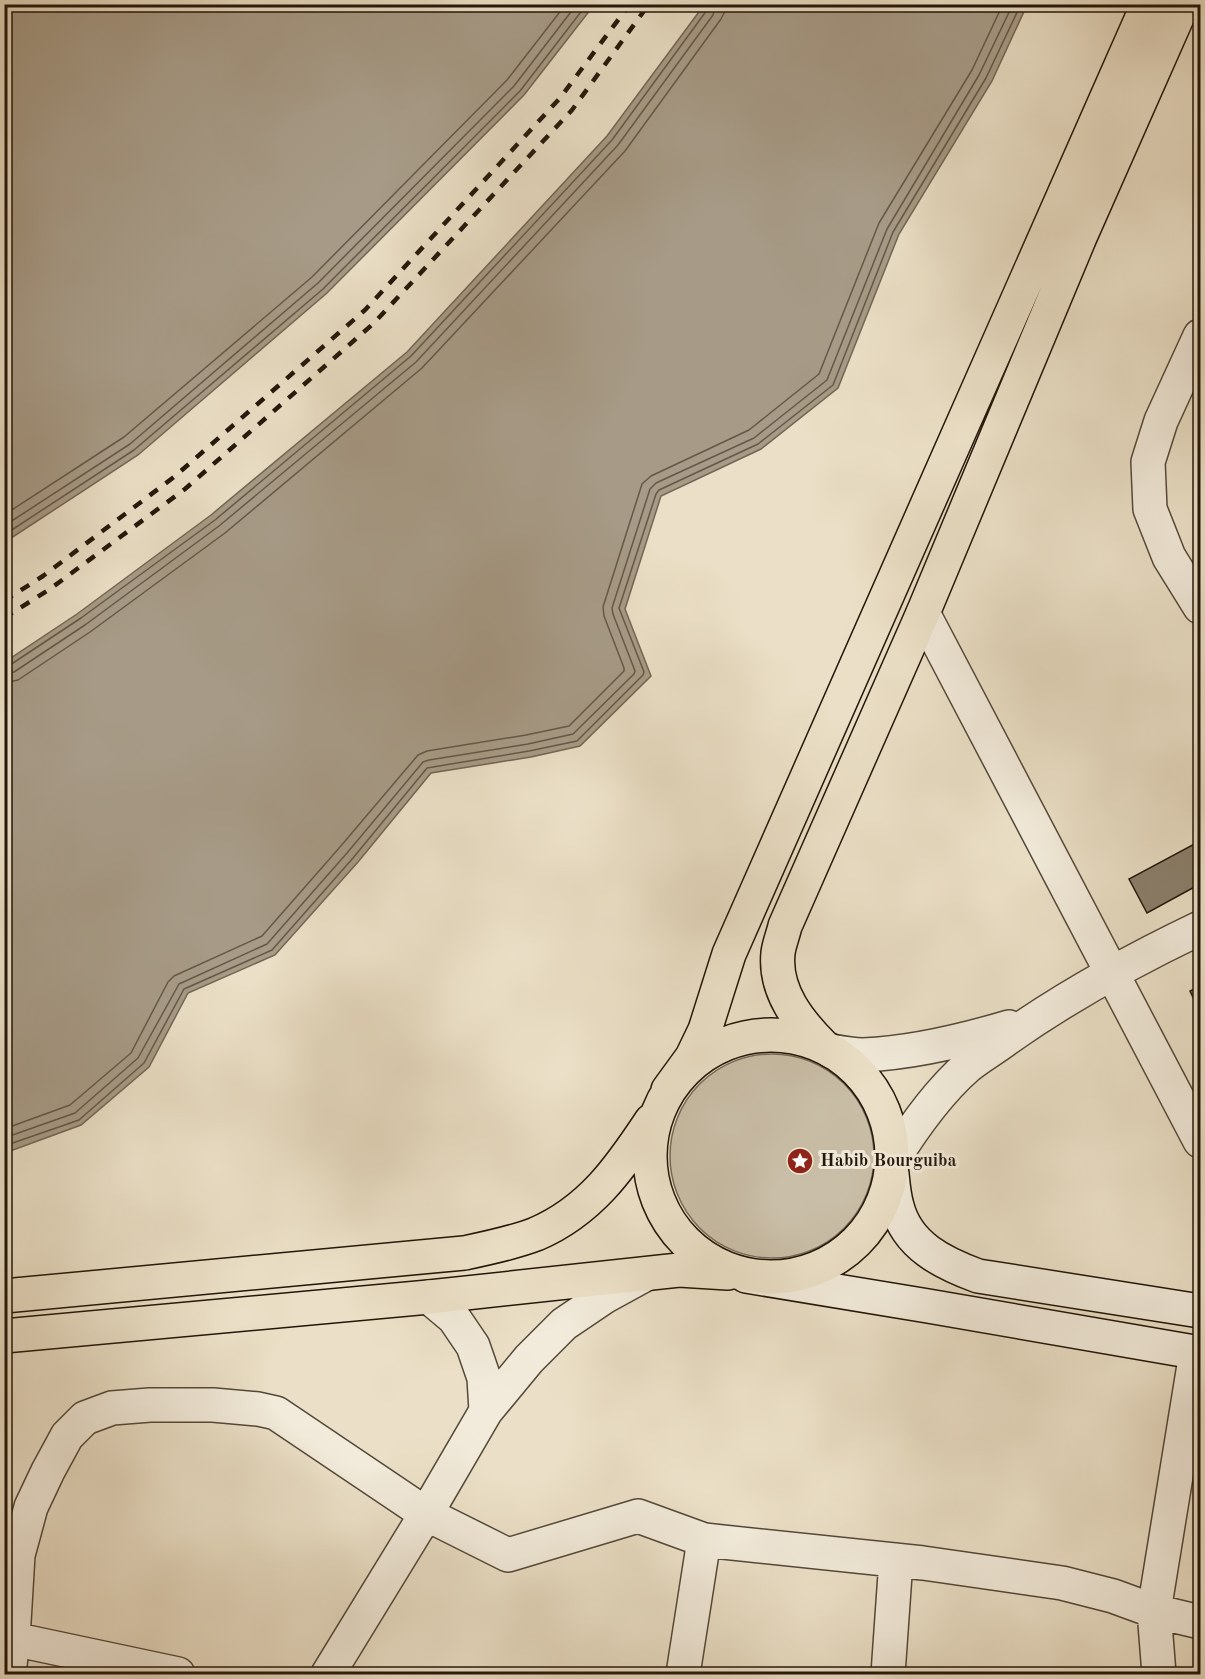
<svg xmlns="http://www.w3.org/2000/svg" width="1205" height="1679" viewBox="0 0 1205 1679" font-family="'Old Standard TT',serif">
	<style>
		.green { fill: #c9bea7; stroke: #766a58; stroke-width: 1.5 }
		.water { fill: #a79b87; stroke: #726655; stroke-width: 1.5 }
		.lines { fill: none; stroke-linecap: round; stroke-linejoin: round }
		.shore { stroke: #645848; stroke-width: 1.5 }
		.building { fill: #8b7f6c; stroke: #22160a; stroke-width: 1.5 }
		.street-casing { stroke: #544839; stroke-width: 36 }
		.secondary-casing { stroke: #22160a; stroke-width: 36 }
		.highway-casing { stroke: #22160a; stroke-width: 36 }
		.street { stroke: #f2ebdb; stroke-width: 33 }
		.secondary { stroke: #f2ebdb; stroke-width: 33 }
		.highway { stroke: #ebe0c7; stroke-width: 33 }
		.rail { stroke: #22160a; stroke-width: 4.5; stroke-dasharray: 10 10; stroke-linecap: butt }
		.labels { text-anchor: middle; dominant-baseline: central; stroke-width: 6; stroke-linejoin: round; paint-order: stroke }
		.poi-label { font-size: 18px; font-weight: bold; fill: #22160a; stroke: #f2ebdb; text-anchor: start }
	</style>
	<rect width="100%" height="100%" fill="#ebe0c7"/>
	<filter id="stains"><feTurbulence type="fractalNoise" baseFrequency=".00333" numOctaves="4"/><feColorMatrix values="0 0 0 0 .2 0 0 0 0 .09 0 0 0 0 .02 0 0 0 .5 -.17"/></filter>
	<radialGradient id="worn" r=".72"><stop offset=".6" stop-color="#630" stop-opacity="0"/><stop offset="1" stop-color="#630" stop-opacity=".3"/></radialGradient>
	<path class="green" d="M670 1156a102 102 0 1 1 204 0a102 102 0 1 1-204 0Z"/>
	<path class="water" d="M5 4H594V5L524 95 327 293 138 455 5 542Z
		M704 5H1027L992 81 899 234 838 388 761 449 661 496 625 609 651 676 580 746 531 757 431 773 358 862 275 955 188 993 149 1067 81 1125 5 1153V662L77 614 211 515 407 352 607 136Z"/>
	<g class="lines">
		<path class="shore" d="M4 515 124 437 312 277 507 80 566 4
			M4 526 130 444 318 283 514 86 577 4
			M4 535 134 450 323 289 520 91 587 4
			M4 666 10 665 81 618 215 520 411 356 612 140 707 10 708 4
			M4 674 14 672 85 625 219 526 416 362 618 145 713 15 716 4
			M4 683 18 680 90 632 225 533 422 368 625 151 721 19 724 13 725 4
			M4 1129 70 1105 131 1053 168 982 174 976 262 936 340 847 418 755 427 751 526 735 569 726 624 671V668L604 616 603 607 642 484 651 476 749 430 819 374 879 223 972 70 1003 4
			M4 1138 75 1113 138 1058 179 984 267 944 347 853 423 762 429 760 528 744 573 734 634 674 635 671 613 614 612 608 650 489 656 483 754 438 827 380 887 229 979 75 1013 4
			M4 1146 79 1120 144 1063 184 989 272 950 353 858 427 768 529 751 577 741 643 675 644 672 619 608 656 494 659 490 758 444 833 385 893 232 986 78 1021 4"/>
	</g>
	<path class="building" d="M1200 841V884L1147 913 1129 879Z
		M1200 986V1012L1190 991Z"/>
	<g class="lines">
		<defs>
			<path id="street" d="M1200 336 1161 421 1148 462 1150 509 1169 557 1200 607
				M923 613 1200 1141
				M831 1051C842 1053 853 1055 863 1055 913 1053 962 1041 1009 1027
				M891 1163C912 1129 937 1093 968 1066 979 1057 993 1049 1005 1040 1067 996 1133 960 1200 928
				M429 1297 454 1318 473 1346 484 1378 486 1411
				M13 1639 178 1674
				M9 1674 13 1639 18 1555 31 1507 48 1471 67 1436 85 1418 112 1408 150 1405H213L258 1409 276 1413 426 1514 508 1555 638 1516 704 1540 923 1563 1062 1583 1113 1596 1154 1611 1200 1622
				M328 1674 426 1514 486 1411 529 1359 564 1324 604 1297 646 1274
				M683 1674 704 1540
				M888 1674 896 1560
				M1159 1674 1154 1611 1196 1353"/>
			<path id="secondary" d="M892 1174C893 1184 894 1196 897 1206 907 1246 943 1263 978 1276L1200 1311
				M746 1276 928 1306 1200 1353"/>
			<path id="highway" d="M650 1156a121 121 0 1 1 242 0a121 121 0 1 1-242 0Z
				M824 1047C799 1022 774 991 778 953 779 944 783 935 785 926L923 613 1080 237 1183 4
				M668 1090 692 1057 705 1030 729 954 1148 4
				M4 1296 464 1253C488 1248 513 1243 536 1234 590 1211 620 1168 651 1121
				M4 1336 429 1297 679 1270 728 1273"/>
		</defs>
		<use href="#street" class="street-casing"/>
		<use href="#secondary" class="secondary-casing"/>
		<use href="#highway" class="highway-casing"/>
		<use href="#street" class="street"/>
		<use href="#secondary" class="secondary"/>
		<use href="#highway" class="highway"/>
		<path class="rail" d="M4 601 43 576 174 477 365 310 560 98 630 4
			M4 618 50 589 185 489 374 323 572 110 649 4"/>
	</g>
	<defs>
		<symbol id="sight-disc" viewBox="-11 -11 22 22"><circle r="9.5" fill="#8f2418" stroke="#f2ebdb"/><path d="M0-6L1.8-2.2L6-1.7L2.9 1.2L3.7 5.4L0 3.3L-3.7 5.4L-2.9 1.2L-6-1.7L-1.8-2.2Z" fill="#fff"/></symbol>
	</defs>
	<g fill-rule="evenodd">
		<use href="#sight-disc" x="785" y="1146" width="30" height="30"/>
	</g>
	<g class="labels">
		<g class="poi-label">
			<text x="820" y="1161">Habib Bourguiba</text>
		</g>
	</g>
	<rect width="1205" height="1679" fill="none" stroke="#ebe0c7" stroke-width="24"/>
	<rect x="6" y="6" width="1193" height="1667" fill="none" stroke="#22160a" stroke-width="3"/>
	<rect x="12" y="12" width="1181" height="1655" fill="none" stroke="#22160a" stroke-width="1.5"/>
	<rect width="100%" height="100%" filter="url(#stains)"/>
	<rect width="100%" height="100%" fill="url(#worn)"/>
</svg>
